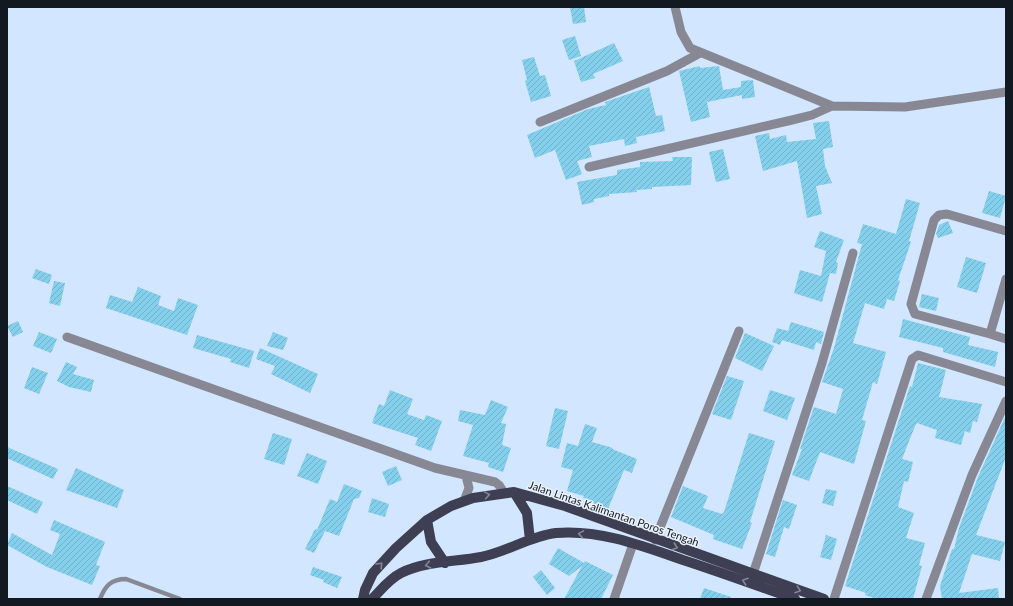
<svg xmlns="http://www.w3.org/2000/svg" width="1013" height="606" viewBox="0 0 1013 606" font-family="Lato,sans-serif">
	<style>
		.building { fill: url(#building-hatch) }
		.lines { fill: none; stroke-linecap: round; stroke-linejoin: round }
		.lane { stroke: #878894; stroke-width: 4.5 }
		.street { stroke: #878894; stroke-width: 9 }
		.primary { stroke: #3e3f53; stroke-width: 10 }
		.oneway { stroke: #838797 }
		.labels { text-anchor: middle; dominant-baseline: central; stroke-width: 3; stroke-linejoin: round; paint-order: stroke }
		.street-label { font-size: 11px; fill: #121921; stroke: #eaf2fc }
	</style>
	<defs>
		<pattern id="building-hatch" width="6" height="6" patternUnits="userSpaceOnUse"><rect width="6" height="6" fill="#84cfeb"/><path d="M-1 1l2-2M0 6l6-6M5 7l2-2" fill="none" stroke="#71b1c9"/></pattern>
	</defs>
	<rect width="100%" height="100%" fill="#d2e6ff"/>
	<path class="building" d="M570 7H584L586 22 573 24Z
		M575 36 581 56 569 60 562 40Z
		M614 43 623 61 593 74 595 78 581 82 574 61Z
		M534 57 540 76 545 75 551 96 531 102 525 81 527 80 522 60Z
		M700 66V68L719 66 723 90 741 87V81L753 80 755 97 742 99V95L707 102 710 117 691 122 679 71Z
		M649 87 656 116 662 115 665 131 636 137 637 143 625 146 624 139 589 146 592 157 577 161 582 174 566 180 555 150 535 158 527 135 588 109 606 105 605 102Z
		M829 121 833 147 823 149 825 166 832 183 816 186 822 214 807 218 797 161 763 171 755 136 769 133 770 139 786 135 787 142 816 139 813 123Z
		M723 149 730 179 716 182 709 152Z
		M672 157H692L691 185 652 187V189L636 190 637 192 609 194V196L594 199V202L582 205 577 182 617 175V170L640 167V162L673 161Z
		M989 191 1006 196 1000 218 982 213Z
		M906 199 920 203 909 241 911 242 898 280 900 281 894 301 887 299 884 309 865 303 853 343 886 352 877 384 873 382 862 420 866 421 854 464 820 452 809 481 792 475 802 449H800L814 407 836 414 843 389 822 382 834 348 862 244 857 243 863 224 896 234Z
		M948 221 953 233 938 238 936 234 939 225Z
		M820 231 844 240 836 262 838 263 836 274 830 273 822 302 794 293 800 270 821 276 826 251 814 247Z
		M966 257 986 263 977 293 957 287Z
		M36 269 52 275 49 284 32 278Z
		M54 281 65 283 60 306 49 303Z
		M138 287 161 296 158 305 174 311 178 298 198 305 187 335 106 308 110 295 132 302Z
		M922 294 939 298 936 311 919 307Z
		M903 319 970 337 968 345 998 352 995 367 943 352V348L899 337Z
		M18 321 23 332 13 337 7 326Z
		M791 322 824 332 821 344 816 342 814 350 782 340 780 345 772 342 777 328 788 331Z
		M39 332 57 339 51 353 33 346Z
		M273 332 288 338 283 350 267 346Z
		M745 333 774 346 762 371 735 358Z
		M197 335 254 351 249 368 230 362 231 359 193 348Z
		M260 348 318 374 310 393 271 374 275 366 256 359Z
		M66 362 77 367 73 374 94 380 91 392 69 387 57 381Z
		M918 363 946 370 939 397 982 404 977 422 973 421 970 433 965 431 961 445 935 438 937 430 917 423 915 426 902 459 913 462 908 482 904 481 898 507 914 513 906 538 925 543 919 565 922 566 913 599H877L865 595 866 593 845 586 910 386 912 387Z
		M32 367 48 373 39 394 24 388Z
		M727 376 744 381 731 420 712 414Z
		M390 390 413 399 407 414 424 420 426 415 442 421 431 451 415 445 418 438 372 423 379 404 384 406Z
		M770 390 795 398 787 420 763 411Z
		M491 400 508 407 501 423 506 424 502 445 511 448 503 472 488 467 489 463 463 456 473 425 458 421 460 410 485 415Z
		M555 408 568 411 559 449 546 446Z
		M1006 415V457L976 535 1005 542 1000 561 972 554 959 593 998 588 999 599H942L940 586 952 549H954L959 528 978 477Z
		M585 424 597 428 592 442 613 448 612 449 637 459 632 473 624 470 608 509 592 503 593 501 583 498 584 496 567 491 573 470 561 467 567 443 578 446Z
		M273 433 292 439 284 465 264 459Z
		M749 433 775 441 750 522 752 523 742 549 713 539 714 535 671 517 683 486 708 496 703 508 722 514 724 512Z
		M7 447 58 469 53 479 7 458Z
		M307 453 327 461 318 484 297 476Z
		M396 466 402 480 388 486 382 472Z
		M76 468 124 490 117 508 66 490Z
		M344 484 362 491 359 498 354 499 339 536 325 531 314 553 305 549 315 529 317 530 330 499 337 502Z
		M7 486 43 502 37 514 7 500Z
		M826 489 837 491 833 506 822 503Z
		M372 498 389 504 385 517 368 512Z
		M783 500 797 505 789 529 784 527 775 557 766 554Z
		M54 520 105 542 96 565 100 566 92 585 47 567 7 545 12 533 52 555 60 534 50 530Z
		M826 535 837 539 831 560 820 557Z
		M558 548 584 563 585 561 613 575 601 599H564L582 566 569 576 549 564Z
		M313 567 342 577 337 588 323 582 324 580 310 575Z
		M541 570 555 588 547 595 533 577Z
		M704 588 731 597V599H700Z"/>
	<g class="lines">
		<path class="lane" d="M100 599C105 586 111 579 126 579L180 599"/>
		<path class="street" d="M675 7 681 32 690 48 832 106
			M540 122 667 71 700 53
			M589 167 792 120 812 115 832 106 905 107 1006 92
			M1006 279 990 334 1006 339
			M990 334 915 314 911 304 934 220 939 215 947 214 1006 231
			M67 337 435 468 495 482 499 485 504 493
			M464 501 469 488 466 476
			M655 540 739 331
			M753 574 822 363 853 253
			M614 599 633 544
			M834 599 912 359 918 355 1006 382
			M926 599 972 475 1006 401"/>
		<path class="primary" d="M514 492 527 513 530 540
			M427 520 431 542 445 563
			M363 599 365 590 373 573 396 548 427 520 451 506 473 498 514 492 565 506 824 599
			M372 599C381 590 389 579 401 573 425 561 455 562 481 557 507 552 530 536 556 533 599 529 643 546 683 560 720 572 758 586 795 599"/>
	</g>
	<defs><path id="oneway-chevron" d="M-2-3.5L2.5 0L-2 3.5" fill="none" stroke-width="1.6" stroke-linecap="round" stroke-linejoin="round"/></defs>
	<g class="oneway">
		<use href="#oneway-chevron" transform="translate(487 495) rotate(-10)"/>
		<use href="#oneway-chevron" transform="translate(581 534) rotate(-171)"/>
		<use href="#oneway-chevron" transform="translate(675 547) rotate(19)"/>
		<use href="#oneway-chevron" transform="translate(380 565) rotate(-47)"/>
		<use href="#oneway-chevron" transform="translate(428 565) rotate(169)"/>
		<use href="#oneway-chevron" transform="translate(745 581) rotate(-161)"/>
		<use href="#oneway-chevron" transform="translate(798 590) rotate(19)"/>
	</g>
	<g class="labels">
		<g class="street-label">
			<text transform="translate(614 513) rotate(19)">Jalan Lintas Kalimantan Poros Tengah</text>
		</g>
	</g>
	<rect width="1013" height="606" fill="none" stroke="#121921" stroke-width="16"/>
</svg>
